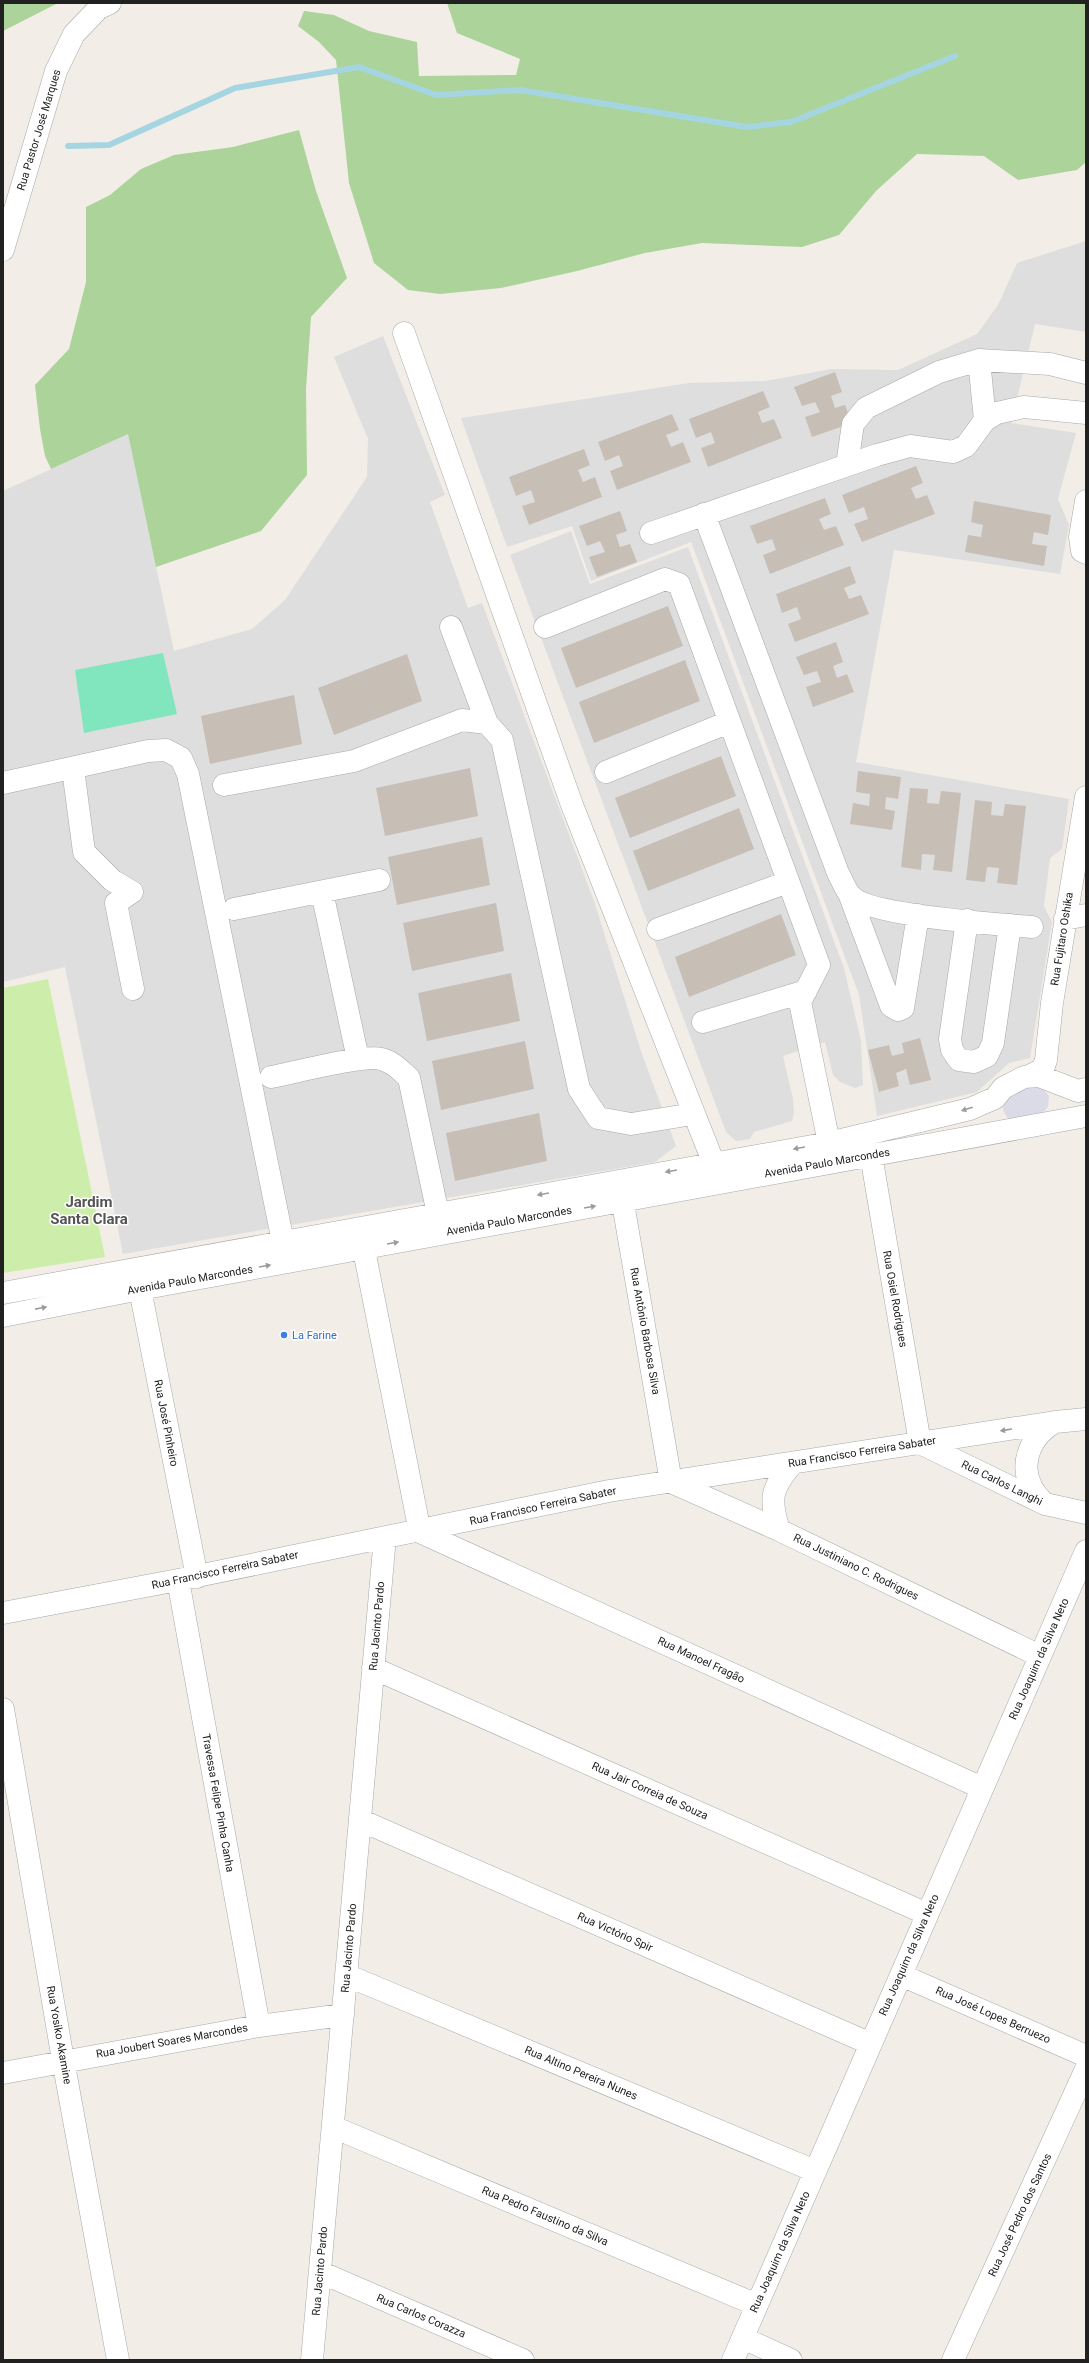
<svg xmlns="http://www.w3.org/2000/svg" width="1089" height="2363" viewBox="0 0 1089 2363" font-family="Roboto,sans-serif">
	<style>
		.residential { fill: #dfdede }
		.grass { fill: #cdeeab }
		.forest { fill: #abd39a }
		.pitch { fill: #81e5be }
		.plaza { fill: #dbdbe8 }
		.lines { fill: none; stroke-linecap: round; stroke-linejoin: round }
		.stream { stroke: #a6d5e2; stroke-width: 6 }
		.building { fill: #c7beb6 }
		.minor-casing { stroke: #a8a8a8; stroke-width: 23 }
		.minor { stroke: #fff; stroke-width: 22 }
		.oneway { fill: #9b9b9b }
		.shop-dot { fill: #3f7fe0; stroke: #fff; stroke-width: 1.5 }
		.labels { text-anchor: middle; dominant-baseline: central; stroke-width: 3; stroke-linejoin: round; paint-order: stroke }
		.street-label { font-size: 11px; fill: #212121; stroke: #fff }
		.shop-label { font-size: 11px; fill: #366cbe; stroke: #fff; text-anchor: start }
		.district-label { font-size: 15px; font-weight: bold; fill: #545454; stroke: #fff }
	</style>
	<rect width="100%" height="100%" fill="#f2eee7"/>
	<path class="residential" d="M1086 241V332L1035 324 1011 423 1076 433 1058 499 1069 525 1060 574 894 550 856 762 1069 799 1062 849 1050 858 1044 906 1052 922 1030 1058 1009 1063 977 1092 877 1116 859 995 691 542 591 581 572 526 507 547 461 418 689 383 765 381 831 369 898 370 977 334 998 305 1017 263Z
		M383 336 445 495 430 502 468 608 482 603 594 901 641 1051 676 1146 655 1162 123 1254 65 967 3 982V491L128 434 174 651 252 629 285 600 367 477 368 439 334 357Z
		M571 531 590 584 688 547 844 968 861 1041 863 1085 855 1088 840 1082 833 1075 825 1042 783 1056 793 1099 794 1113 792 1121 754 1132 750 1139 736 1141 726 1132 510 555Z"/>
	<path class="grass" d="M48 979 105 1257 3 1273V988Z"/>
	<path class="forest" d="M3 3H58L3 31Z
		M447 3H1086V162L1077 170 1018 180 984 156 917 154 876 191 839 235 802 247 702 243 645 253 577 271 501 288 440 294 408 290 374 263 349 183 336 60 319 42 298 26 304 11 334 15 369 31 417 42 419 76 516 75 520 59 457 33Z
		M299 130 316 191 347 278 311 317 306 389 307 475 261 531 156 567 128 434 51 469 45 456 40 429 35 385 69 349 86 282V207L110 195 141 169 174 155 233 147Z"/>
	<path class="pitch" d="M163 653 177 714 84 733 75 670Z"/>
	<path class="plaza" d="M1023 1087H1041L1049 1096 1048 1107 1042 1114 1008 1119 1003 1110 1004 1104 1007 1099Z"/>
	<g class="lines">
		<path class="stream" d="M68 146 109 145 235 88 359 67 436 95 520 90 747 127 791 122 955 56"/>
	</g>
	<path class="building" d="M835 372 842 392 831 396 835 408 845 405 852 423 812 437 805 417 820 412 815 402 802 406 794 387Z
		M763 391 770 407 758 412 762 423 774 419 782 438 708 467 701 448 715 443 711 432 696 438 689 419Z
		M672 414 679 430 666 435 671 447 683 442 691 462 617 490 610 471 623 466 619 455 605 461 598 442Z
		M584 449 590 465 578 470 583 482 595 477 602 497 529 525 522 506 535 502 531 490 516 496 509 477Z
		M916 466 923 483 911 488 916 499 927 495 935 514 862 542 854 524 868 519 864 507 849 513 842 495Z
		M825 498 831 514 819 519 824 530 836 526 844 545 770 574 763 555 776 550 772 539 757 544 750 526Z
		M974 501 1051 515 1048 535 1034 532 1032 544 1047 546 1044 566 965 552 968 535 981 537 983 525 971 522Z
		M620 511 627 531 616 535 620 547 630 544 637 562 597 577 589 557 605 552 600 541 587 546 579 526Z
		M850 566 856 583 844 588 849 599 861 595 869 614 795 642 788 624 801 619 797 607 782 613 776 594Z
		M668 606 683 646 576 688 561 648Z
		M836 642 843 662 833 666 837 678 847 674 854 692 813 707 806 687 821 682 817 671 804 675 796 657Z
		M407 654 422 701 334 735 318 688Z
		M685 660 700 701 594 743 579 702Z
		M294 695 302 744 210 764 201 716Z
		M721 756 736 796 630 838 615 798Z
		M470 768 478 816 385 836 376 788Z
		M858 771 901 777 898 799 886 797 885 809 895 811 892 830 850 824 853 803 869 806 870 794 856 792Z
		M910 788 928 789 927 803 939 804 941 791 961 793 952 872 933 870 935 855 922 854 921 870 901 867Z
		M975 800 992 802 991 815 1003 816 1005 804 1026 806 1017 885 997 883 999 868 987 867 985 882 966 880Z
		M739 808 754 849 648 891 633 851Z
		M482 837 490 885 397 905 388 857Z
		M496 903 504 951 412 971 403 923Z
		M781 914 796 955 689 997 675 957Z
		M511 973 520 1021 427 1041 418 993Z
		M920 1038 931 1080 910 1085 906 1069 896 1073 899 1086 879 1092 868 1050 889 1045 892 1056 904 1053 902 1043Z
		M525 1041 534 1089 441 1110 432 1061Z
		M539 1113 547 1161 455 1181 446 1133Z"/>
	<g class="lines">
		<defs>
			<path id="minor" d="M3 250 56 71 74 34 99 8 110 3
				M404 333 572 805 714 1164
				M979 360 985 420
				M847 465 853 424 866 408 939 372 979 360 1050 364 1086 373
				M1086 501 1080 537 1082 551 1086 553
				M704 514 838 873C842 880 845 889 850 895 867 916 1000 924 1032 927
				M651 533 877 455 910 446 953 452 966 446 985 420 997 413 1024 407 1086 413
				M451 627 487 723
				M545 627 665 579 679 584 819 965 800 1002 829 1143
				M73 769 84 852 112 880 132 892 116 903 133 989
				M606 772 729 722
				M3 783 148 751 166 750 181 758 188 774 283 1242
				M224 785 354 761 462 720 487 723 502 740 579 1089 598 1118 631 1124 693 1114
				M322 892 358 1059
				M850 896 891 1006 898 1010 903 1008 918 915
				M234 909 379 880
				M1065 919 1086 915
				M967 920 950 1039 952 1050 959 1060 974 1062 987 1056 993 1043 1010 925
				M658 929 788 882
				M703 1022 806 991
				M1031 1075 1043 1069 1046 1060 1052 1003 1086 797
				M271 1077C292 1073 365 1054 381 1059 393 1062 400 1070 409 1078L438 1214
				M871 1155 920 1443
				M620 1186 671 1482 779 1530 1040 1656
				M361 1235 420 1532 982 1788
				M137 1274 197 1577
				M3 1293 829 1143 970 1109 995 1098 1003 1088 1024 1077 1039 1076 1078 1091 1086 1089
				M3 1316 140 1289 1086 1116
				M920 1443 1045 1504 1086 1513
				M1045 1504C1040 1499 1034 1493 1031 1486 1019 1462 1032 1434 1055 1422
				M779 1530C769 1499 771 1488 793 1463
				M178 1580 259 2026
				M3 1613 178 1580 609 1491 1055 1422 1086 1419
				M373 1668 927 1914
				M3 1709 63 2060 118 2360
				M360 1820 871 2044
				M346 1975 815 2171
				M901 1975 1086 2056
				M3 2073 259 2026 343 2015
				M333 2127 757 2305
				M320 2272 523 2360
				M743 2338 791 2360
				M312 2360 385 1537
				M733 2360 1086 1551
				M953 2360 1086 2069"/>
		</defs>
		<use href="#minor" class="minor-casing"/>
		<use href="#minor" class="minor"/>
	</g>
	<defs><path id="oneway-solid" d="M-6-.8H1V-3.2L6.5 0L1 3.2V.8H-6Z"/></defs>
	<g class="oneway">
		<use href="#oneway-solid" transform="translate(967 1109) rotate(163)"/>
		<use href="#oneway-solid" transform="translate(799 1148) rotate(170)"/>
		<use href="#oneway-solid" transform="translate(671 1171) rotate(170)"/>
		<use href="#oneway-solid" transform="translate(543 1194) rotate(170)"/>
		<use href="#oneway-solid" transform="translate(590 1207) rotate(-10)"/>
		<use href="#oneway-solid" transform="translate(393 1243) rotate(-10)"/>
		<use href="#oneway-solid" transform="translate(265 1266) rotate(-10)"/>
		<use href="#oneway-solid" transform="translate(41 1308) rotate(-11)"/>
		<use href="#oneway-solid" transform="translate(1006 1430) rotate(171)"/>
	</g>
	<circle class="shop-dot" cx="284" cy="1335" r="4"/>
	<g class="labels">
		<g class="street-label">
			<text transform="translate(39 130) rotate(-73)">Rua Pastor José Marques</text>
			<text transform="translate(1062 939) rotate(-81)">Rua Fujitaro Oshika</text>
			<text transform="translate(827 1163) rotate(-10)">Avenida Paulo Marcondes</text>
			<text transform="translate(509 1221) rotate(-10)">Avenida Paulo Marcondes</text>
			<text transform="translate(190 1280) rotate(-10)">Avenida Paulo Marcondes</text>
			<text transform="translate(895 1299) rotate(80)">Rua Osiel Rodrigues</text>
			<text transform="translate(645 1331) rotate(80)">Rua Antônio Barbosa Silva</text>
			<text transform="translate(166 1423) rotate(79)">Rua José Pinheiro</text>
			<text transform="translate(862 1452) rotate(-9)">Rua Francisco Ferreira Sabater</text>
			<text transform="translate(1002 1483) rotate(26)">Rua Carlos Langhi</text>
			<text transform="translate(543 1506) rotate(-12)">Rua Francisco Ferreira Sabater</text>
			<text transform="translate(856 1567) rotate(26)">Rua Justiniano C. Rodrigues</text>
			<text transform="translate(225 1570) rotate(-12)">Rua Francisco Ferreira Sabater</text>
			<text transform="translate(377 1626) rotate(-85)">Rua Jacinto Pardo</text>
			<text transform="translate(1039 1659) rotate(-66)">Rua Joaquim da Silva Neto</text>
			<text transform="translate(701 1660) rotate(25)">Rua Manoel Fragão</text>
			<text transform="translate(650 1791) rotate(24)">Rua Jair Correia de Souza</text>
			<text transform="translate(218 1803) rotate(80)">Travessa Felipe Pinha Canha</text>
			<text transform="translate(615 1932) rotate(24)">Rua Victório Spir</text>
			<text transform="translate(349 1948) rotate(-85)">Rua Jacinto Pardo</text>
			<text transform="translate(909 1955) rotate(-66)">Rua Joaquim da Silva Neto</text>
			<text transform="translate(993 2015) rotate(24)">Rua José Lopes Berruezo</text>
			<text transform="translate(59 2035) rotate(80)">Rua Yosiko Akamine</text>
			<text transform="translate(172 2041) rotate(-10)">Rua Joubert Soares Marcondes</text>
			<text transform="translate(581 2073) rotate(23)">Rua Altino Pereira Nunes</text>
			<text transform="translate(1020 2215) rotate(-65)">Rua José Pedro dos Santos</text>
			<text transform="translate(545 2216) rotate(23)">Rua Pedro Faustino da Silva</text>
			<text transform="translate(780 2252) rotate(-66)">Rua Joaquim da Silva Neto</text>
			<text transform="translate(320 2271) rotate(-85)">Rua Jacinto Pardo</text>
			<text transform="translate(421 2316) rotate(23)">Rua Carlos Corazza</text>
		</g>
		<g class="shop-label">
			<text x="292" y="1335">La Farine</text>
		</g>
		<g class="district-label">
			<text x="89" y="1202">Jardim<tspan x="89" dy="17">Santa Clara</tspan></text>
		</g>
	</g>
	<rect width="1089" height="2363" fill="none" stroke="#212121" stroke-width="8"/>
</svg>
